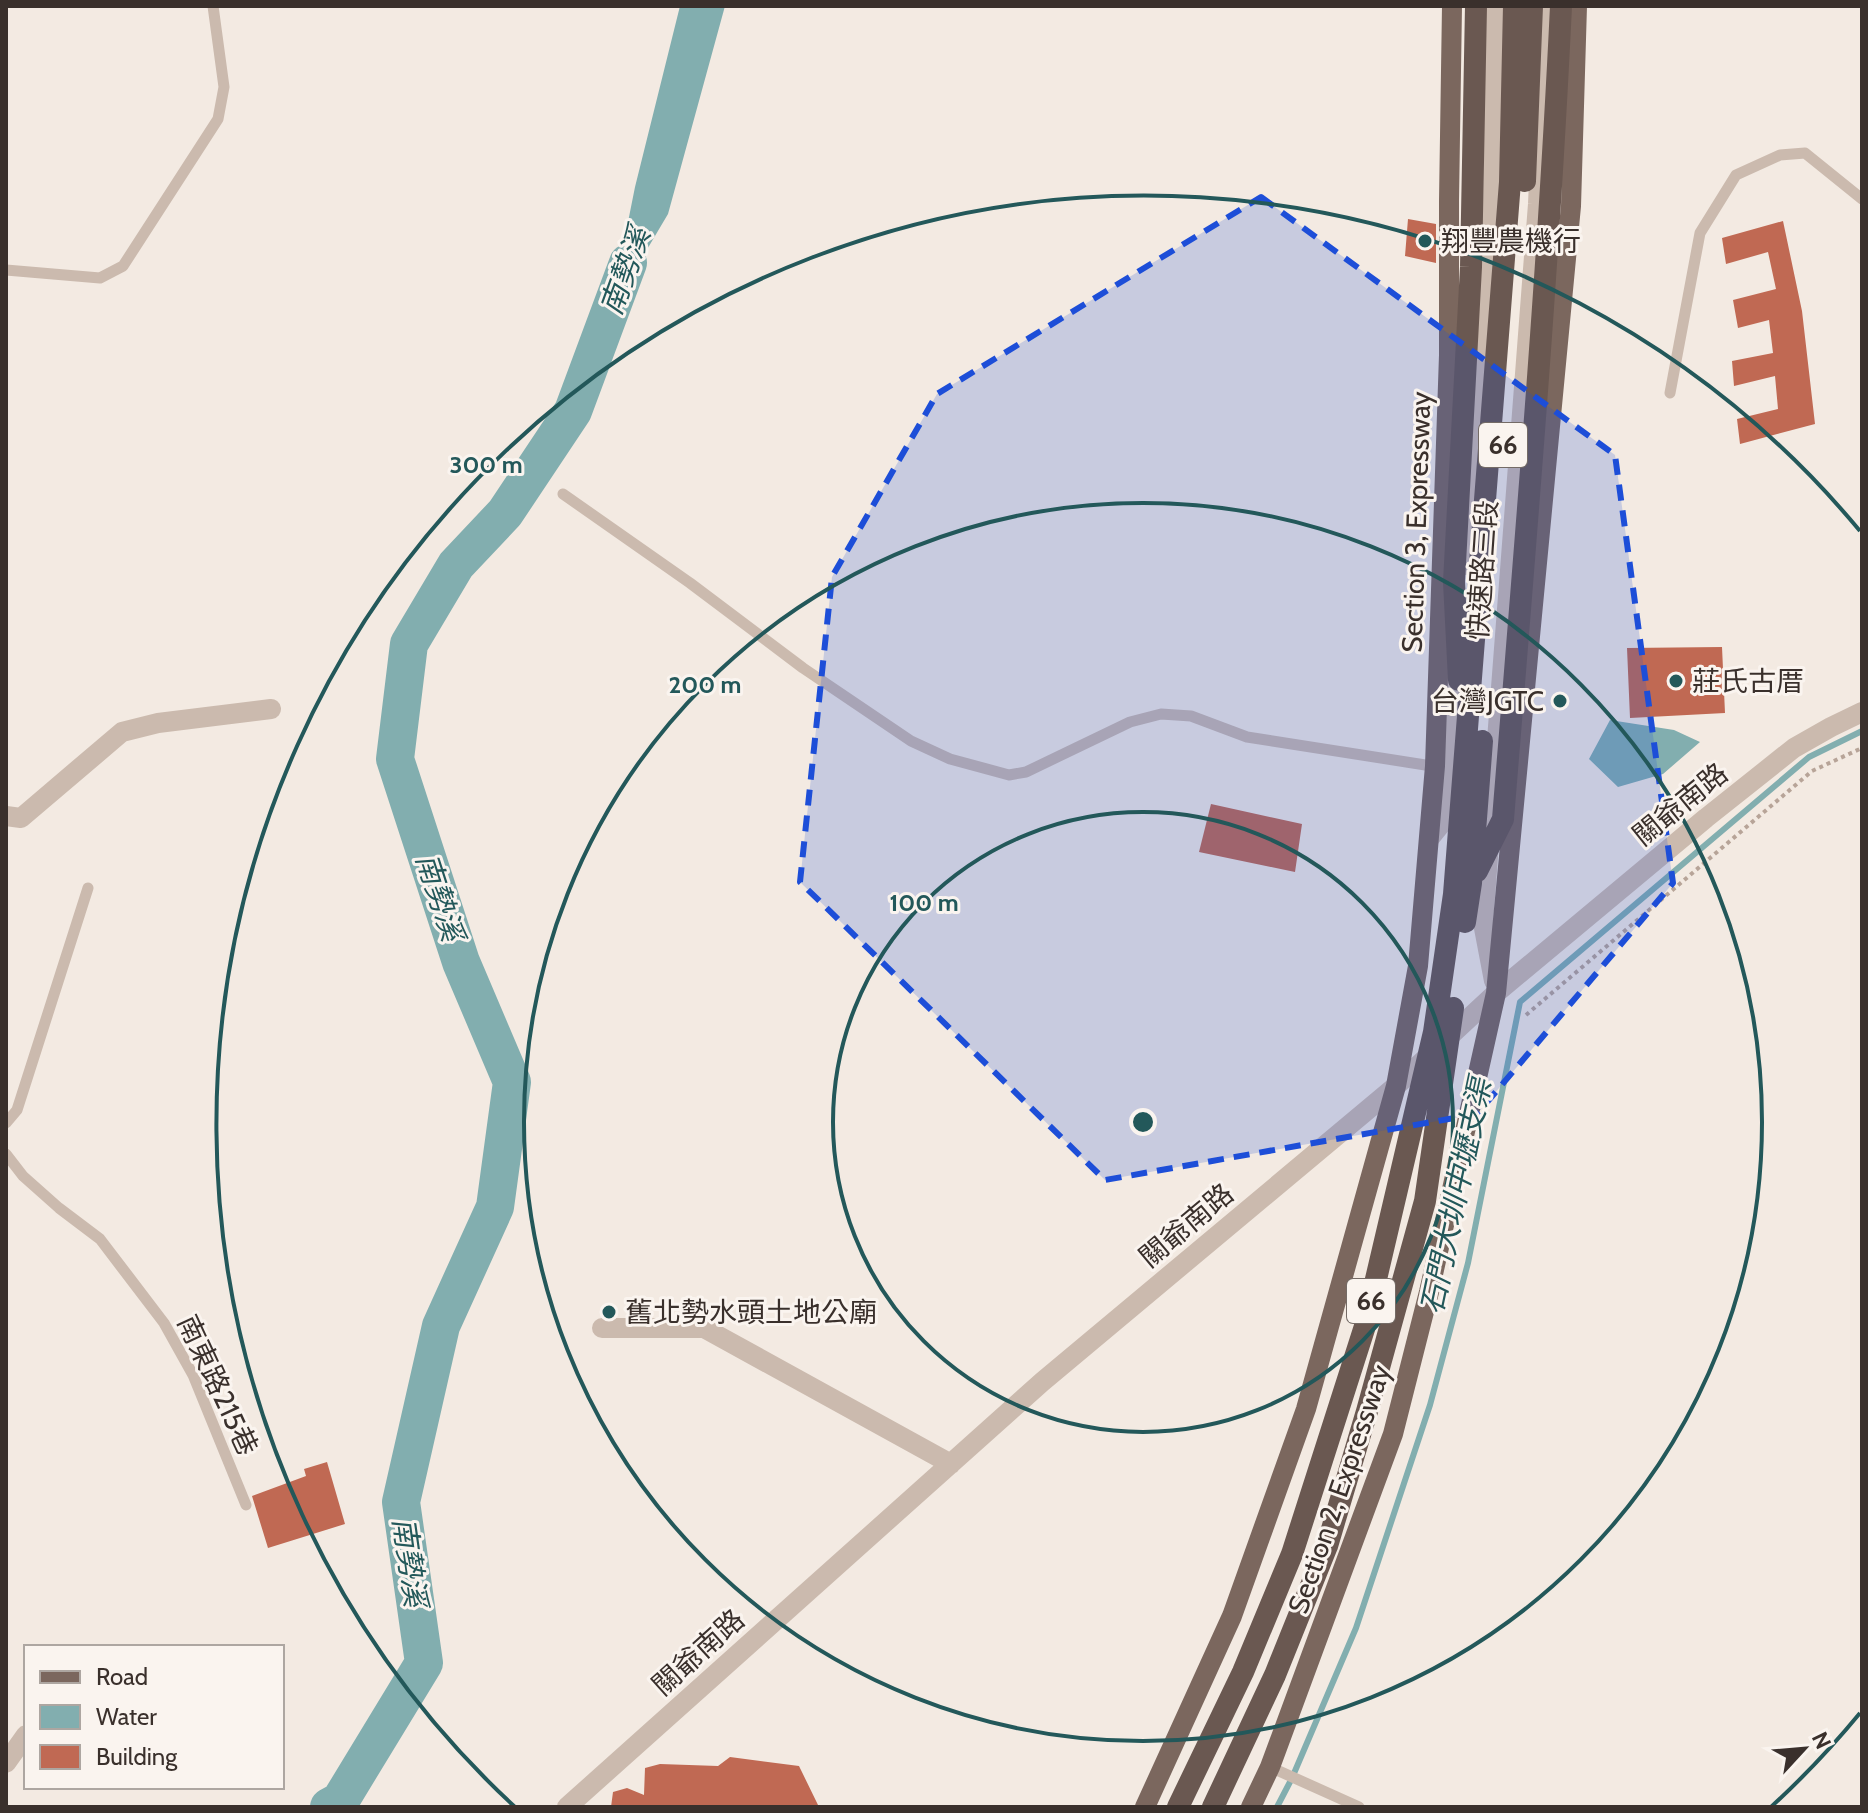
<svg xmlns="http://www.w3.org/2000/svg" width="1868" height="1813" viewBox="0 0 1868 1813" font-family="Cabin,'Noto Sans TC',sans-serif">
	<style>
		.water { fill: #82aeaf }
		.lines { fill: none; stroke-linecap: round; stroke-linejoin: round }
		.stream { stroke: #82aeaf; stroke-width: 6 }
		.river { stroke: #82aeaf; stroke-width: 38 }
		.building { fill: #c06953 }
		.path { stroke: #b7a498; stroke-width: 4; stroke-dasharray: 4 4; stroke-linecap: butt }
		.service { stroke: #cbbaae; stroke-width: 11 }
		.minor { stroke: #cbbaae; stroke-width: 20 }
		.tertiary { stroke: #cbbaae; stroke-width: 20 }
		.primary { stroke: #7b675e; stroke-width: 20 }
		.trunk-bridge { stroke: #6a5851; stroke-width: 22 }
		.marked { fill: #1d4ed8; fill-opacity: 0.2; stroke: #1d4ed8; stroke-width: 6; stroke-dasharray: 16 10; stroke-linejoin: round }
		.ring { fill: none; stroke: #23585a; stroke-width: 4 }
		.poi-dot { fill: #23585a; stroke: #faf4ef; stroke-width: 3 }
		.labels { text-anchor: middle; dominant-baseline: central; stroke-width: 6; stroke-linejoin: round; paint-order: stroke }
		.shield { fill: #faf4ef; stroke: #746b66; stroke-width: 2 }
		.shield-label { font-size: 26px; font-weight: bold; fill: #3a302c }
		.poi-label { font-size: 28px; fill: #3a302c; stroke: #faf4ef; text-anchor: start }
		.street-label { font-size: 28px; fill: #3a302c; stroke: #faf4ef }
		.water-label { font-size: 30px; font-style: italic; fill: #23585a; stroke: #faf4ef }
		.centre { fill: #23585a; stroke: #faf4ef; stroke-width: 4 }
		.ring-label { font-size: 24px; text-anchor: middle; font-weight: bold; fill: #23585a; stroke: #faf4ef; stroke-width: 6; stroke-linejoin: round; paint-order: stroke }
	</style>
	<rect width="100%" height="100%" fill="#f3eae2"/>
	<path class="water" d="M680 6H725L668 214 610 312 635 187Z
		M1610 720 1674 730 1700 742 1663 774 1618 787 1589 759Z"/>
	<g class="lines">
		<path class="stream" d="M1277 1807 1292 1778 1356 1628 1430 1405 1468 1263 1520 1002 1809 757 1862 731"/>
		<path class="river" d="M329 1807 340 1801 424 1663 401 1502 441 1326 495 1207 512 1082 461 962 395 759 409 644 456 565 505 513 573 411 628 263"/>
	</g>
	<path class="building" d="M1408 219 1436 224V263L1405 256Z
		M1783 221 1802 311 1815 424 1740 444 1737 419 1778 409 1775 376 1734 386 1732 361 1773 353 1769 320 1738 328 1733 300 1776 289 1768 252 1726 264 1722 238Z
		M1722 647 1725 713 1630 718 1627 648Z
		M1211 804 1302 824 1295 872 1199 852Z
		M327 1462 345 1524 268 1548 252 1496 306 1476 304 1469Z
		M730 1757 799 1766 819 1807H611L613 1792 627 1788 644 1795 645 1768 660 1764 718 1766Z"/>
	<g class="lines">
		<path class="path" d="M1526 1015 1812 771 1862 748"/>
		<path class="service" d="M6 270 100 278 123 266 218 119 224 87 213 6
			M1670 393 1700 233 1736 175 1780 155 1805 153 1862 199
			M563 494 690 583 803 668 911 741 950 759 1009 775 1026 772 1130 722 1161 714 1191 716 1247 737 1438 767
			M6 1123 17 1110 88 888
			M6 1154 23 1176 59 1208 100 1239 164 1323 193 1375 246 1505
			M1270 1767 1359 1807"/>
		<path class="minor" d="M6 816 21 818 122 732 158 723 271 709
			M602 1328H704L951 1464
			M6 1763 26 1735
			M567 1807 1042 1382 1396 1086 1496 993 1706 818 1794 748 1831 727 1862 712"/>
		<path class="tertiary" d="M1466 565 1478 369 1493 203 1495 6
			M1429 839 1446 818 1458 665
			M1494 981 1483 923 1538 204 1547 6"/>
		<path class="primary" d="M1145 1807 1232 1616 1306 1409 1396 1086 1418 966 1435 766 1449 355V201L1452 6
			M1251 1807 1270 1767 1393 1434 1429 1292 1496 993 1571 206 1577 6"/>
		<path class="trunk-bridge" d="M1525 181 1532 6
			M1459 680 1454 582 1471 267 1476 6
			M1477 871 1503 819C1525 548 1548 278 1561 6
			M1465 922 1471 883 1482 741
			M1178 1807 1243 1672 1292 1554 1365 1326 1434 1032 1454 894 1510 182 1514 6
			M1213 1807 1275 1675 1327 1546 1367 1411 1425 1201 1453 1008"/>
	</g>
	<path class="marked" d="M1261 197 1615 455 1673 883 1477 1114 1105 1180 800 882 832 577 937 394Z"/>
	<g class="ring">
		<circle cx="1143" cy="1122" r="310"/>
		<circle cx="1143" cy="1122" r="619"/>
		<path d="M1860 1713A929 929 0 0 1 1771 1807M515 1807A929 929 0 1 1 1860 531"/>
	</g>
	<g class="poi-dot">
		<circle cx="1425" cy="241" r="8"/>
		<circle cx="1676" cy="681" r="8"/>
		<circle cx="1560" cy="701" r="8"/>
		<circle cx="609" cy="1312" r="8"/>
	</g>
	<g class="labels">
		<g class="shield">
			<rect x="1479" y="423" width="48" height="44" rx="6"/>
			<rect x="1347" y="1279" width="48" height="44" rx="6"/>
		</g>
		<g class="shield-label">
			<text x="1503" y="445">66</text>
			<text x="1371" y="1301">66</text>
		</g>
		<g class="poi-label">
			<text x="1441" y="241">翔豐農機行</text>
			<text x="1692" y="681">莊氏古厝</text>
			<text x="1544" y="701" text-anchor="end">台灣JGTC</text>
			<text x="625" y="1312">舊北勢水頭土地公廟</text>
		</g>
		<g class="street-label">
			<text transform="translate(1416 522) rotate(-88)">Section 3, Expressway</text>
			<text transform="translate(1482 570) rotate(-86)">快速路三段</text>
			<text transform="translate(1680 804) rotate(-39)">關爺南路</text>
			<text transform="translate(1186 1225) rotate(-40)">關爺南路</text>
			<text transform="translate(218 1385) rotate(65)">南東路215巷</text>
			<text transform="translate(1339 1489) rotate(-71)">Section 2, Expressway</text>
			<text transform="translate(698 1652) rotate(-42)">關爺南路</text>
		</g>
		<g class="water-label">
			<text transform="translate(625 271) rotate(-70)">南勢溪</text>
			<text transform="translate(440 897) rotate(72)">南勢溪</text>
			<text transform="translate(1456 1196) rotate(-78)">石門大圳中壢支渠</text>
			<text transform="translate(410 1562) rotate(82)">南勢溪</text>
		</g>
	</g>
	<circle cx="1143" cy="1122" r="12" class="centre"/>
	<g class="ring-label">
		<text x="486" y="473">300 m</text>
		<text x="705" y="693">200 m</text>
		<text x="924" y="911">100 m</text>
	</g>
	<rect width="1868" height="1813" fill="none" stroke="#3a302c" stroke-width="16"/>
	<rect x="24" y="1645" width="260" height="144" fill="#faf4ef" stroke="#ada6a1" stroke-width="2"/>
	<rect x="40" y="1671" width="40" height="12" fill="#7b675e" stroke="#ada6a1" stroke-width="2"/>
	<text x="96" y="1685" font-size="24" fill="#3a302c">Road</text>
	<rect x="40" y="1705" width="40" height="24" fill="#82aeaf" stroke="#ada6a1" stroke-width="2"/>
	<text x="96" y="1725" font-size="24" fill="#3a302c">Water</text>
	<rect x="40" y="1745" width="40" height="24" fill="#c06953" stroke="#ada6a1" stroke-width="2"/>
	<text x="96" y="1765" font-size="24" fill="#3a302c">Building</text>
	<g transform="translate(1804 1749) rotate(64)" stroke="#faf4ef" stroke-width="6" paint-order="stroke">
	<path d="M0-6L14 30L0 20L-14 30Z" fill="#3a302c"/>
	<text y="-12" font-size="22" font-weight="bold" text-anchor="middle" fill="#3a302c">N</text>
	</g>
</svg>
